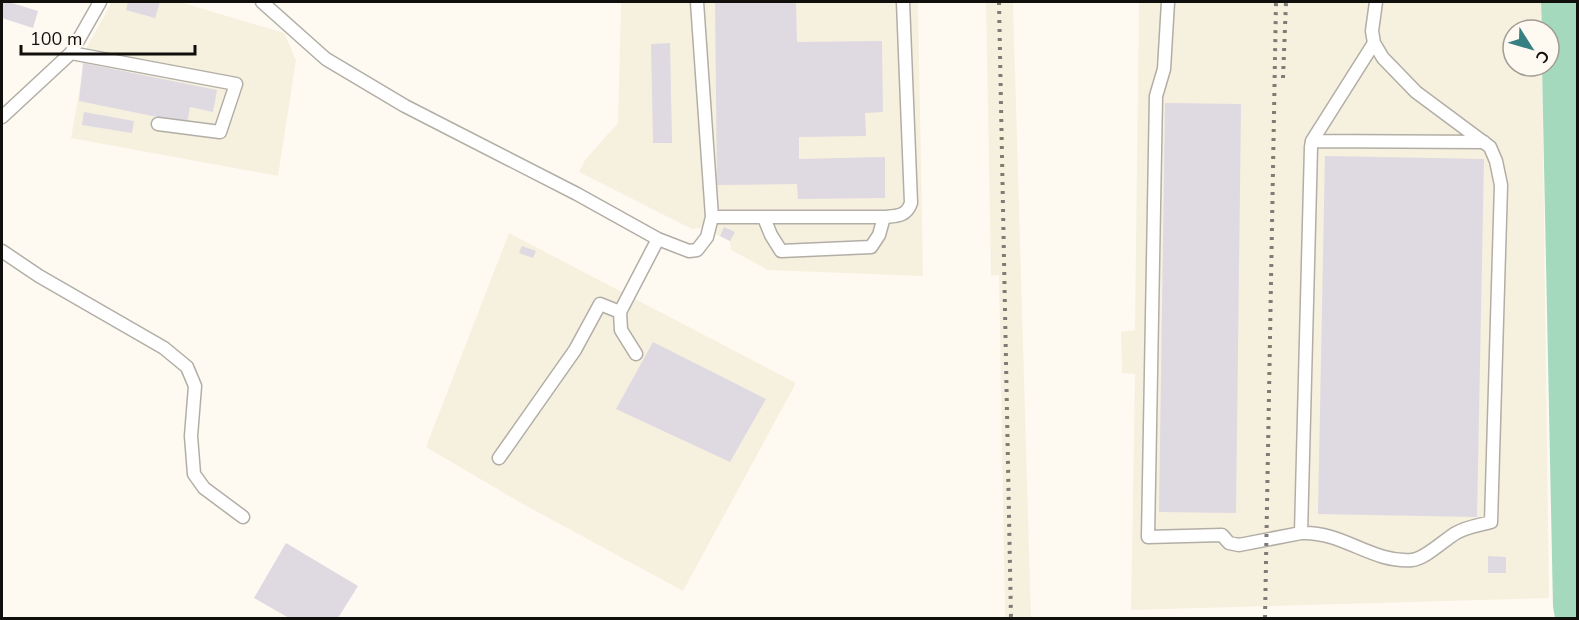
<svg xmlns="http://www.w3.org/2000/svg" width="1579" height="620" viewBox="0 0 1579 620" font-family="'Nunito Sans',sans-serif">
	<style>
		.built { fill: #f6f0df }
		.green { fill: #a4d9be }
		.building { fill: #dfd9e2 }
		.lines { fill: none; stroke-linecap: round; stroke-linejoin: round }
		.minor-casing { stroke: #b2aea6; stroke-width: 15 }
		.minor { stroke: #fff; stroke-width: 12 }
		.rail { stroke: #7e7c76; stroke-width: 4; stroke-dasharray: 3 6; stroke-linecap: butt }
	</style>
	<rect width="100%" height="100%" fill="#fefaf1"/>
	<path class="built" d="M112 2H180L284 33 296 60 278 176 71 138 87 47Z
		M621 2H918L923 276 768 270 731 250 730 241 703 228 692 229 579 172 585 160 618 123Z
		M986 2H1013L1031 618H1005L999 275 991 276Z
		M1139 2H1541L1542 30H1513V66H1542L1549 598 1131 610 1135 374 1122 373 1121 332 1135 330Z
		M509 233 796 383 683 591 521 503 426 447Z"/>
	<path class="green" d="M1541 2H1577V618H1555L1553 607 1542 66H1549V30H1542Z"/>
	<path class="building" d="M2 2H9L38 11 33 28 2 18Z
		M128 2H160L155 18 126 10Z
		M796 2 797 42 882 41 883 112 865 113 866 136 799 137V159L885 157V198L798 199 797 184 717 185 715 3Z
		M670 43 672 143H653L651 44Z
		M83 63 217 90 213 112 190 107 187 123 79 101Z
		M1165 103 1241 104 1236 513 1159 512Z
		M84 112 134 121 132 133 82 125Z
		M1325 156 1484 159 1477 517 1318 514Z
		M724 227 735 232 730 241 720 236Z
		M522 246 536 251 533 258 519 253Z
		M653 342 766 399 730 462 616 409Z
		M286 543 358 586 338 618H289L254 598Z
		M1488 556 1506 557V573H1488Z"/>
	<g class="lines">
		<defs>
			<path id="minor" d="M262 2 326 59 405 106 577 194 658 239 689 251 697 250 707 237 712 217 697 2
				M1168 2 1164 69 1156 96 1148 537 1222 535 1229 543 1239 545 1301 533 1311 147 1312 141 1374 43
				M71 53 236 84 220 132 158 124
				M2 117 71 53 100 2
				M1312 141 1484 142
				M712 217H884C896 216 906 217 911 203L903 2
				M764 218 771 235 781 251 871 247 879 235 884 217
				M2 251 39 276 164 348 187 367 195 386 191 436 194 474 204 488 243 517
				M620 312 621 330 636 354
				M499 458 575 350 600 304 620 312 658 239
				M1301 533C1343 531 1371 563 1412 560 1425 559 1444 540 1456 533 1466 527 1480 525 1491 522L1501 185 1496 161 1490 147 1416 92 1383 58 1374 43 1372 31 1376 2"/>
		</defs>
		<use href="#minor" class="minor-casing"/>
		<use href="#minor" class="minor"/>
		<path class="rail" d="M999 2 1011 618
			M1283 78 1286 2
			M1265 618 1276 2"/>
	</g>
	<rect width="1579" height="620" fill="none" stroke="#100f0c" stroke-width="6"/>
	<g transform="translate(1531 48) rotate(127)"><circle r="28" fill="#fefaf1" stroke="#9f9c95" stroke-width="1.5"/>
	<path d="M0-4.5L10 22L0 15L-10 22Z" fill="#367f83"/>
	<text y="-9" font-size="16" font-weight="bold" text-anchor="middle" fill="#100f0c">С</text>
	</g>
	<path d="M21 45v9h174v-9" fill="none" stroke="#100f0c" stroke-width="3"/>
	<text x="30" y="45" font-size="18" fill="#100f0c" stroke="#fefaf1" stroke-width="4.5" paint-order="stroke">100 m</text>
</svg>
